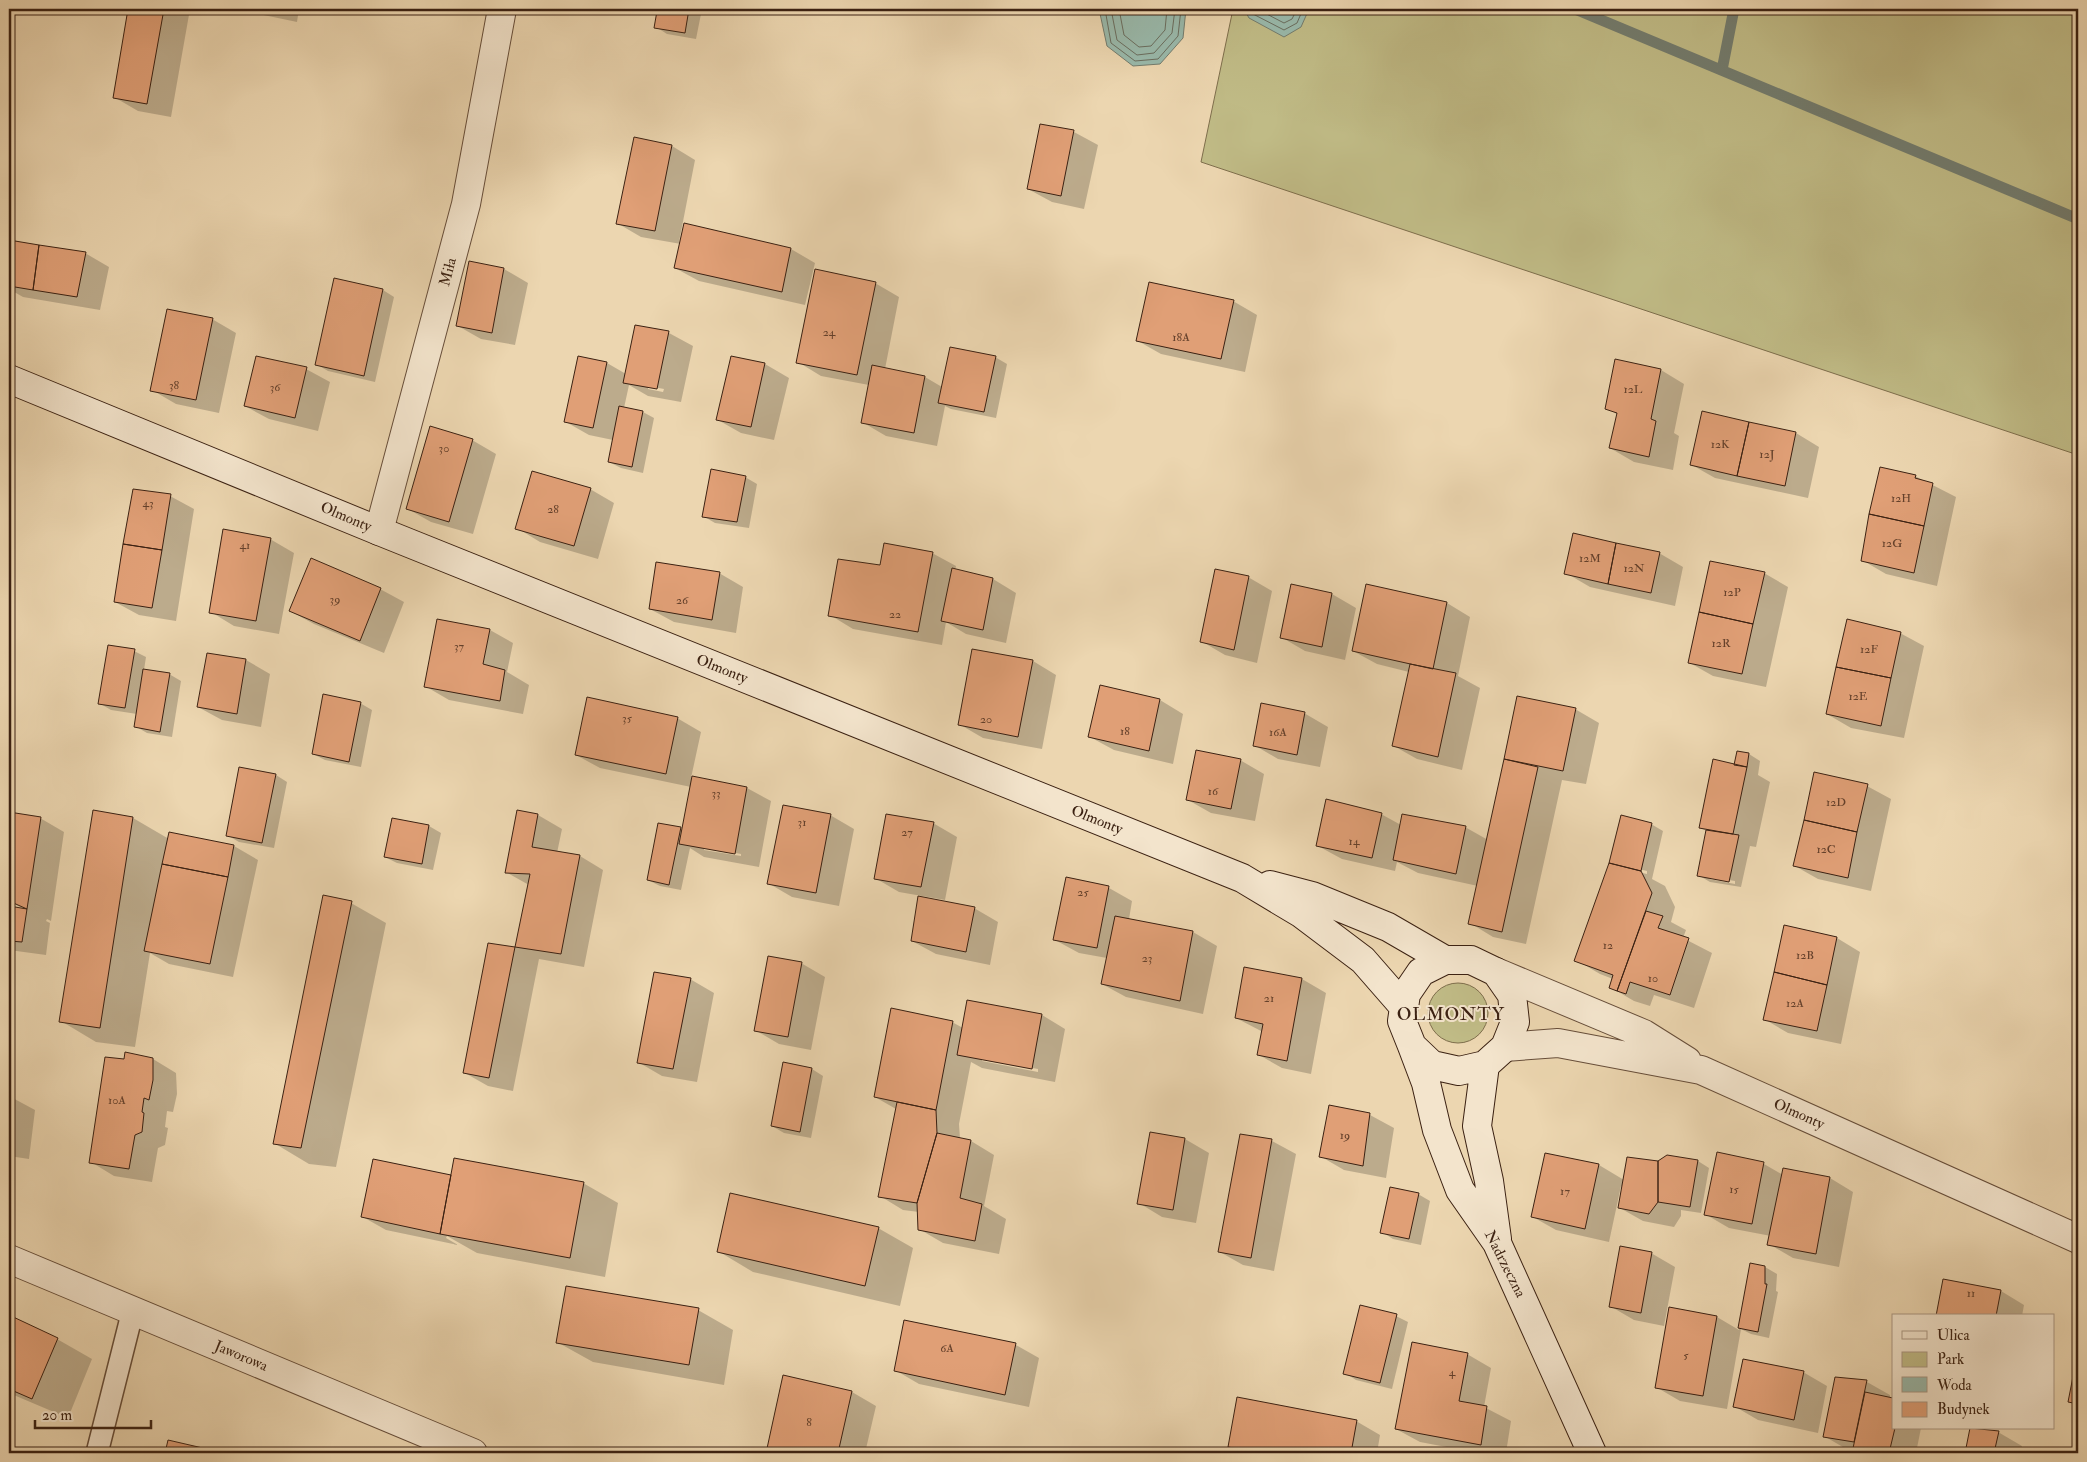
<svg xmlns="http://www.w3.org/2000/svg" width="2087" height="1462" viewBox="0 0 2087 1462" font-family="'IM FELL Double Pica',serif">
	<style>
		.green { fill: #c0bb86; stroke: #7e6e4c }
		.water { fill: #99b9ab; stroke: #737c6e }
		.shadow { fill: #0003; fill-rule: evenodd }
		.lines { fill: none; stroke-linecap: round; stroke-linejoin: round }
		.shore { stroke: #6a6d5e; stroke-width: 1 }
		.stream { stroke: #737c6e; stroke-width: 11 }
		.building { fill: #e09f76; stroke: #3b2112 }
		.lane-casing { stroke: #674e3a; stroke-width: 24 }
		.street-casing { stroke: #674e3a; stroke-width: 30 }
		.secondary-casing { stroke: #3b2112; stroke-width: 30 }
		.lane { stroke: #f3e4cc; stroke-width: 21 }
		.street { stroke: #f3e4cc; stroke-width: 28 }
		.secondary { stroke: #f3e4cc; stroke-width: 28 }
		.labels { text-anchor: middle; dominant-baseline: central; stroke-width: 4; stroke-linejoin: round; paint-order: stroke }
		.number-label { font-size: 12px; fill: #64402b }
		.street-label { font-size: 15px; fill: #3b2112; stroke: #f3e4cc }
		.quarter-label { font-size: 18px; letter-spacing: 1px; fill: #3b2112; stroke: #f3e4cc }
	</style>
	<rect width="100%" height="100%" fill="#ecd6b0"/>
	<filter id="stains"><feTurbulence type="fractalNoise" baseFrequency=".004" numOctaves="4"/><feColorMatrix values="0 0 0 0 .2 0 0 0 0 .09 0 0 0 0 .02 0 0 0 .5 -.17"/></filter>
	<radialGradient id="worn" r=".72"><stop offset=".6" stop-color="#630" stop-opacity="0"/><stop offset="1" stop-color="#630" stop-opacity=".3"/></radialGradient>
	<path class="green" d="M1233 9H2078V455L1201 162Z
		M1428 1013a30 30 0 1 1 60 0a30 30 0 1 1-60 0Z"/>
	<path class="water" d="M1099 9H1186L1183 38 1160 64 1133 66 1107 46Z
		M1244 9H1309L1301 27 1284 37 1249 18Z"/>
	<path class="shadow" d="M130 9H190L171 117 138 111 114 97Z
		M235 9H299L297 22Z
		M628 9H702L696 39 667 34 656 27 658 14Z
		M1041 125 1074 132 1098 145 1084 209 1052 202 1028 189Z
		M672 146 695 160 679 242 681 243 685 225 791 249 815 263 805 305 699 281 675 268 681 244 641 237 617 223Z
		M9 241 85 253 109 267 100 310 23 297 9 289Z
		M470 262 504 269 528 283 515 345 481 339 458 326Z
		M875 283 899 297 885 369 925 377 942 387 995 357 1007 364 996 418 951 409 945 406 937 446 886 436 862 422 869 385 821 376 798 362Z
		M383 290 394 297 375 382 328 371 316 364Z
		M1233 301 1257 315 1245 372 1161 354 1138 341Z
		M212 319 236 333 219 413 176 404 152 390Z
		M636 326 669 333 693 346 681 402 648 396 629 385 624 408 643 412 654 418 643 473 621 468 609 462 613 440 589 435 566 422 579 357 607 363 626 374ZM648 386 664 389 663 392 648 389Z
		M732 357 765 364 789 378 774 440 741 433 718 420Z
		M306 369 330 382 318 431 269 419 245 406Z
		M1661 370 1684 384 1674 433 1679 436 1673 470 1634 462 1610 448 1618 415 1607 408Z
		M1796 433 1819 447 1808 498 1715 478 1692 465Z
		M472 440 496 454 473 534 431 522 408 509Z
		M1915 476 1956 497 1937 586 1886 574 1862 560Z
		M745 477 757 484 749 528 715 523 703 516Z
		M590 489 614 503 598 559 540 542 517 528Z
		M170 496 194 509 176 621 139 615 115 602Z
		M270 539 294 553 279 634 234 626 211 612Z
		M932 553 956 566 955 571 993 579 1016 593 1006 643 966 634 946 622 942 645 853 629 830 615 881 567Z
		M1659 553 1683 567 1675 606 1590 587 1566 573Z
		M719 573 743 587 736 633 674 622 650 609Z
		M1764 573 1788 587 1766 687 1713 676 1690 663Z
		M1248 577 1272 591 1257 663 1225 655 1201 641Z
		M1291 586 1332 594 1356 608 1345 660 1305 651 1281 637Z
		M380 589 404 602 384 653 314 624 290 611Z
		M1447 603 1470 617 1458 676 1480 688 1462 770 1417 759 1394 746 1409 672 1377 664 1353 651Z
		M490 630 513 643 507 672 529 685 523 714 449 700 425 686Z
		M1900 633 1924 646 1904 738 1851 728 1827 714Z
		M134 651 146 657 144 670 169 674 181 681 172 737 147 733 135 726 137 714 111 710 99 703Z
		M208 654 246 660 270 674 261 727 222 720 198 707Z
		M1033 661 1056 675 1042 749 983 738 959 724Z
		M1101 687 1160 700 1183 714 1173 764 1114 750 1090 737Z
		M1518 698 1575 709 1599 723 1586 784 1562 780 1526 944 1493 937 1470 923 1478 886 1418 873 1397 862 1395 871 1342 859 1318 846 1381 814 1401 825 1465 827 1488 840Z
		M360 703 372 710 361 767 325 760 313 754Z
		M1304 713 1328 727 1320 767 1278 759 1254 745Z
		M677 718 701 732 691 778 747 788 771 801 759 867 704 857 690 848 681 890 660 886 648 880 681 828 683 830 691 787 600 768 576 755ZM704 847 741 854V856L704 850Z
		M1749 754 1760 761 1758 775 1770 782 1756 847 1750 846 1741 887 1710 882 1698 875 1707 831 1700 828 1735 766ZM1709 877 1735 881V884L1709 879Z
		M1240 760 1264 774 1255 821 1211 813 1188 800Z
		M276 775 287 782 274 848 239 842 227 835Z
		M1867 786 1891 799 1871 891 1818 879 1795 866Z
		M518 811 538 815 562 829 557 853 580 856 603 870 584 967 539 959 513 1091 488 1086 465 1073 489 944 516 948 529 885 506 872Z
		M94 812 133 818 169 839 170 833 234 846 258 860 233 977 169 964 150 953 135 1047 96 1042 61 1021Z
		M9 814 40 818 64 832 51 921 47 919 46 921 50 923 46 955 9 950V904L17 908H22L9 901Z
		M830 815 854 829 839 906 792 897 768 883Z
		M1622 817 1651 824 1663 831 1652 879 1665 886 1675 907 1671 922 1686 930 1683 938 1712 953 1694 1008 1654 995 1650 1006 1634 1001 1610 987 1613 979 1600 974 1576 960 1611 863ZM1621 865 1647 871V874L1621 868Z
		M393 819 429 826 441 833 433 870 397 863 385 857Z
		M933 823 957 837 945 900 899 892 875 878Z
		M1109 888 1132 901 1129 919 1193 932 1217 946 1203 1014 1126 997 1102 984 1107 958 1079 953 1055 940Z
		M351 903 386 923 336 1167 309 1164 274 1143Z
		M974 908 998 922 990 965 936 954 912 941Z
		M1837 938 1860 952 1841 1044 1788 1033 1764 1019Z
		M801 963 825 977 811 1050 779 1044 755 1030Z
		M1245 969 1302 979 1326 993 1311 1074 1282 1068 1259 1055 1263 1032 1236 1018Z
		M690 979 714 993 697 1082 662 1076 638 1062Z
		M968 1001 1042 1015 1065 1029 1055 1082 982 1068 971 1062 959 1124 960 1139 971 1141 994 1155 984 1206 1006 1219 999 1254 943 1243 919 1229V1212L903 1210 880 1196 896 1109 875 1097 952 1022 963 1028ZM982 1059 1038 1069V1072L982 1061Z
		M153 1059 176 1073 177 1094 173 1112 167 1111 165 1127 168 1128 165 1145 158 1148 152 1182 114 1176 91 1162 125 1060Z
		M812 1069 823 1076 811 1138 784 1133 772 1126Z
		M9 1096 35 1110 29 1159 9 1156Z
		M1330 1107 1370 1115 1394 1128 1386 1178 1344 1170 1320 1156Z
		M1151 1133 1185 1139 1209 1153 1196 1223 1162 1217 1139 1203Z
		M1241 1136 1272 1141 1296 1154 1274 1271 1243 1265 1220 1252Z
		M1698 1161 1709 1168 1701 1213 1681 1210V1216L1674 1227 1643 1221 1620 1208 1623 1187 1621 1186 1609 1242 1556 1230 1533 1217 1599 1165 1624 1180 1659 1162Z
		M1764 1164 1783 1175 1830 1178 1853 1192 1839 1267 1793 1258 1769 1244 1771 1236 1729 1228 1705 1214Z
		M452 1176 583 1183 618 1203 605 1277 477 1253 447 1236 446 1238 458 1245 386 1230 363 1217Z
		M1418 1194 1430 1201 1421 1245 1393 1239 1382 1232Z
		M878 1228 913 1248 900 1306 753 1272 718 1251Z
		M1651 1253 1675 1267 1664 1326 1634 1320 1610 1306Z
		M1751 1265 1765 1267 1777 1274 1776 1291 1778 1292 1769 1338 1751 1334 1741 1329 1727 1409 1680 1401 1656 1387 1670 1309 1717 1317 1739 1330Z
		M2001 1291 2024 1305 2022 1316H1937Z
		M698 1310 733 1330 724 1385 593 1362 557 1342Z
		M9 1316 57 1339 92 1359 68 1418 9 1393V1394Z
		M1396 1316 1408 1322 1392 1389 1356 1380 1345 1373Z
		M905 1321 1016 1345 1039 1358 1029 1407 919 1384 895 1370Z
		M1467 1354 1491 1368 1484 1407 1511 1421 1506 1453H1478L1420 1442 1396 1429Z
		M2078 1357V1406L2069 1401Z
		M1803 1372 1827 1386 1818 1433 1758 1420 1734 1406Z
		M784 1377 852 1392 876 1406 865 1453 767 1452Z
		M1836 1379 1867 1382 1890 1395V1399H1893V1428H1921L1916 1453H1853L1854 1451 1848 1450 1824 1436Z
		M1356 1421 1380 1435 1377 1453H1241L1229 1446Z
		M1971 1428 1998 1432 2022 1446 2020 1453H1966Z
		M169 1441 219 1453H166Z"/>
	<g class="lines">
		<path class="shore" d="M1105 9 1111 43 1135 61 1158 59 1178 36 1181 9
			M1111 9 1117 40 1137 55 1154 53 1172 33 1175 9
			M1119 9 1124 35 1139 47 1151 46 1165 30 1167 9
			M1250 9 1253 14 1284 30 1297 23 1303 9
			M1257 9 1284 23 1292 19 1297 9"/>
		<path class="stream" d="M1575 9 2078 219
			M1722 70 1734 9"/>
	</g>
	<path class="building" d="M128 9H164L147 104 113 98Z
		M648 9H689L685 33 654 28 657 11Z
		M1040 124 1074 130 1061 196 1027 189Z
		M634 137 672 145 655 231 616 224Z
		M684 223 791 248 782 292 674 268Z
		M9 240 39 245 33 290 9 286Z
		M39 245 86 252 77 297 33 290Z
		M469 261 504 268 492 333 456 326Z
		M815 269 876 282 857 375 796 363Z
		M334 278 383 289 364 376 315 365Z
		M1149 282 1234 300 1221 359 1136 341Z
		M167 309 213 318 196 400 150 391Z
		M635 325 669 331 657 389 623 383Z
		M950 347 996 356 984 412 938 403Z
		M256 356 307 367 295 418 244 406Z
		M578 356 607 362 593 428 564 422Z
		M731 356 765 363 751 427 716 420Z
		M1615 359 1661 369 1651 419 1656 421 1649 457 1609 448 1617 413 1605 409Z
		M872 365 925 376 914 433 861 423Z
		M619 406 643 411 632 467 608 462Z
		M1702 411 1749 422 1737 476 1690 465Z
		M1749 422 1796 432 1785 486 1737 476Z
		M430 426 473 439 449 522 406 509Z
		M1880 467 1916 475 1915 478 1933 483 1924 526 1869 514Z
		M711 469 746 476 737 522 702 517Z
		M532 471 591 488 574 546 515 529Z
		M133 489 171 494 162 550 123 544Z
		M1869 514 1924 526 1914 573 1861 561Z
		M223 529 271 538 256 621 209 613Z
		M1573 533 1616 543 1608 584 1564 574Z
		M884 543 933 552 918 632 828 616 838 559 880 565Z
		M1616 543 1660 552 1651 593 1608 584Z
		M123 544 162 550 152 608 114 602Z
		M311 558 381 588 360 641 289 611Z
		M1710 561 1765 572 1753 624 1699 612Z
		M656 562 720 572 712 620 649 609Z
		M952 568 993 578 983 630 941 621Z
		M1215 569 1249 576 1234 650 1200 642Z
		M1291 584 1332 593 1322 647 1280 638Z
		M1366 584 1447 602 1433 669 1352 651Z
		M1699 612 1753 624 1742 674 1688 663Z
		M437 619 490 629 483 664 505 670 500 701 424 687Z
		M1847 619 1901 632 1891 678 1836 667Z
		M108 645 135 649 125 708 98 704Z
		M972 649 1033 660 1018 737 958 725Z
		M207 653 246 659 237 714 197 707Z
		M1410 664 1456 673 1438 757 1392 746Z
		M1836 667 1891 678 1881 726 1826 714Z
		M143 669 170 673 160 732 134 727Z
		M1100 685 1160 699 1149 751 1088 737Z
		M323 694 361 702 349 762 312 754Z
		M1517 696 1576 708 1563 771 1504 759Z
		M587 697 678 717 666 774 575 755Z
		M1261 703 1305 712 1297 755 1253 746Z
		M1196 750 1241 759 1231 809 1186 800Z
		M1737 751 1749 753 1747 767 1734 765Z
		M1504 759 1538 767 1502 932 1468 924Z
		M1713 759 1747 767 1733 834 1699 828Z
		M239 767 276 774 262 843 226 836Z
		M1814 772 1868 784 1857 832 1804 820Z
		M692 776 747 787 735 854 679 844Z
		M1326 799 1382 813 1372 858 1316 846Z
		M783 805 831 814 816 893 767 884Z
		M93 810 133 817 100 1028 59 1022Z
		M517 810 538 814 532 847 580 855 561 954 515 947 530 874 505 873Z
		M9 812 41 817 27 909 9 901Z
		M886 814 934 822 921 887 874 879Z
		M1402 814 1466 826 1456 874 1393 860Z
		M1621 815 1652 823 1641 871 1609 863Z
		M392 818 429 825 422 864 384 857Z
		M1804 820 1857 832 1848 878 1793 866Z
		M658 823 681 827 669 885 647 880Z
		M1706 830 1739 835 1729 882 1697 876Z
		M169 832 234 845 228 877 162 864Z
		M1609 863 1641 871 1652 893 1617 991 1609 988 1613 975 1574 961Z
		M162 864 228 877 210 964 144 951Z
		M1066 877 1109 886 1097 948 1053 940Z
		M323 895 352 901 301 1148 273 1144Z
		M918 896 975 907 966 952 911 941Z
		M9 906 27 909 22 942 9 941Z
		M1646 911 1663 916 1658 928 1689 938 1670 995 1630 982 1626 994 1617 991Z
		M1115 916 1193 931 1180 1001 1101 984Z
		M1784 925 1837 937 1827 985 1774 972Z
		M488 943 515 947 489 1078 463 1073Z
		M768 956 802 962 788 1037 754 1031Z
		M1244 967 1302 978 1287 1061 1257 1055 1263 1024 1235 1018Z
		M654 972 691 978 673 1069 637 1063Z
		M1774 972 1827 985 1817 1031 1763 1020Z
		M967 1000 1042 1014 1032 1069 957 1055Z
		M891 1008 953 1021 936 1110 874 1097Z
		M125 1052 153 1058V1080L149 1100 144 1098 142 1112 144 1113 142 1132 135 1135 129 1169 89 1163 105 1057 124 1059Z
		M783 1062 812 1068 800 1132 771 1126Z
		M9 1095H12L9 1124Z
		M897 1102 936 1110 937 1133 917 1203 878 1197Z
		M1329 1105 1370 1113 1363 1166 1319 1157Z
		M1150 1132 1185 1138 1173 1210 1137 1204Z
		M937 1133 971 1140 960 1198 982 1204 975 1241 918 1230 917 1203Z
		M1240 1134 1272 1139 1251 1258 1218 1252Z
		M1717 1152 1764 1162 1752 1224 1704 1215Z
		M1545 1153 1599 1164 1585 1229 1531 1217Z
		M1667 1155 1698 1160 1690 1207 1658 1202V1161Z
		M1627 1157 1658 1161V1202L1649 1214 1618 1208Z
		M454 1158 584 1182 570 1258 440 1234Z
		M373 1159 451 1175 440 1234 361 1217Z
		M1783 1168 1830 1177 1816 1254 1767 1245Z
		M1390 1187 1419 1193 1409 1239 1380 1233Z
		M730 1193 879 1227 865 1286 717 1252Z
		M1620 1246 1652 1252 1641 1313 1609 1307Z
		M1750 1263 1765 1266V1284H1767L1758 1332 1738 1328Z
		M1943 1279 2001 1290 1996 1316H1936Z
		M566 1286 699 1308 689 1365 556 1343Z
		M1360 1305 1397 1314 1380 1383 1343 1374Z
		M1669 1307 1717 1316 1703 1396 1655 1388Z
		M9 1315 58 1338 32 1399 9 1389Z
		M904 1320 1016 1343 1005 1395 894 1371Z
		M1412 1342 1468 1353 1459 1401 1487 1406 1481 1445 1395 1429Z
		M2078 1351V1404L2068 1402Z
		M1743 1359 1804 1371 1794 1420 1733 1407Z
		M783 1375 852 1391 838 1453H766Z
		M1835 1377 1867 1380 1854 1442 1823 1437Z
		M1865 1392 1893 1398 1895 1428 1889 1453H1852Z
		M1237 1397 1357 1420 1351 1453H1262L1228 1447Z
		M1970 1428 1999 1431 1994 1453H1965Z
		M168 1440 220 1452V1453H165Z"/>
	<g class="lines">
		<defs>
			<path id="lane" d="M97 1453 133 1310"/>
			<path id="street" d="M379 531 466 204 502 9
				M1496 972 1644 1034 1687 1061
				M1505 1047 1558 1043 1701 1070 2078 1239
				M9 1259 473 1453"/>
			<path id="secondary" d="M9 379 379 531 1242 878 1302 914 1363 960 1404 1007
				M1270 885 1312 896 1388 927 1445 960
				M1412 1046 1432 1065 1459 1071 1485 1065 1505 1047 1515 1022 1512 995 1496 972 1471 960H1445L1421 972 1406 994 1402 1021 1412 1046 1426 1083 1437 1130 1460 1190 1497 1243 1592 1453
				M1485 1065 1477 1126 1489 1181 1497 1239"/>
		</defs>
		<use href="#lane" class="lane-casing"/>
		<use href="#street" class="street-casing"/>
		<use href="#secondary" class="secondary-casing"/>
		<use href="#lane" class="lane"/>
		<use href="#street" class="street"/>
		<use href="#secondary" class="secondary"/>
	</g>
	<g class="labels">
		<g class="number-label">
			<text x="829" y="332">24</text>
			<text x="1181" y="337">18A</text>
			<text x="174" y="385">38</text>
			<text x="275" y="387">36</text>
			<text x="1633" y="389">12L</text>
			<text x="1720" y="444">12K</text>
			<text x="444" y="448">30</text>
			<text x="1767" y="454">12J</text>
			<text x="1901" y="498">12H</text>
			<text x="148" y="503">43</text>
			<text x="553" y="509">28</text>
			<text x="1892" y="543">12G</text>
			<text x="245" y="545">41</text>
			<text x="1590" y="558">12M</text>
			<text x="1634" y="568">12N</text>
			<text x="1732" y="592">12P</text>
			<text x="335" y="599">39</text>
			<text x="682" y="600">26</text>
			<text x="895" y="614">22</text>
			<text x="1721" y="643">12R</text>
			<text x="459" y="646">37</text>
			<text x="1869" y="649">12F</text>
			<text x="1858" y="696">12E</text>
			<text x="627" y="718">35</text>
			<text x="986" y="719">20</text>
			<text x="1125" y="731">18</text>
			<text x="1278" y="732">16A</text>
			<text x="1213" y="791">16</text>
			<text x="716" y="793">33</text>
			<text x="1836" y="802">12D</text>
			<text x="802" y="822">31</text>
			<text x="907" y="832">27</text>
			<text x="1354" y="841">14</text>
			<text x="1826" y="849">12C</text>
			<text x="1083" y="892">25</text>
			<text x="1608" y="945">12</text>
			<text x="1805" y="955">12B</text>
			<text x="1147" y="958">23</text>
			<text x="1653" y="978">10</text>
			<text x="1269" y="998">21</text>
			<text x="1795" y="1003">12A</text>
			<text x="117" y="1100">10A</text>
			<text x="1345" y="1135">19</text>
			<text x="1734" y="1189">15</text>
			<text x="1565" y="1191">17</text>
			<text x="1971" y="1293">11</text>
			<text x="947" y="1348">6A</text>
			<text x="1686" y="1355">5</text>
			<text x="1452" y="1372">4</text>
			<text x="809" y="1422">8</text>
		</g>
		<g class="street-label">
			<text transform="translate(448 272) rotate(-75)">Miła</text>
			<text transform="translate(346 517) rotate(23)">Olmonty</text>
			<text transform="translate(722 669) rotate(22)">Olmonty</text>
			<text transform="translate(1097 820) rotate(22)">Olmonty</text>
			<text transform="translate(1799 1114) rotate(24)">Olmonty</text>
			<text transform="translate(1505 1264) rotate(63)">Nadrzeczna</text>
			<text transform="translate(241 1356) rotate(23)">Jaworowa</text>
		</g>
		<g class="quarter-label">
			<text x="1451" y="1014">OLMONTY</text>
		</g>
	</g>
	<rect width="2087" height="1462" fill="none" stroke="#ecd6b0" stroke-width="30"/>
	<rect x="10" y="10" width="2067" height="1442" fill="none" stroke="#3b2112" stroke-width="2.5"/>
	<rect x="15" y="15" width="2057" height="1432" fill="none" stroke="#3b2112"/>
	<rect x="1892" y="1314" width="162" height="115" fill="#f3e4cc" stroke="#a99682"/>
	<rect x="1902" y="1331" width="25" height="8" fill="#f3e4cc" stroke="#a99682"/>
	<text x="1937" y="1340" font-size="15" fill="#3b2112">Ulica</text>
	<rect x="1902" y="1352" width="25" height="15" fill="#c0bb86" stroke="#a99682"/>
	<text x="1937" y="1364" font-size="15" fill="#3b2112">Park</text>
	<rect x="1902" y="1377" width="25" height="15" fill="#99b9ab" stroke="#a99682"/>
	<text x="1937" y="1390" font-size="15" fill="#3b2112">Woda</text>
	<rect x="1902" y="1402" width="25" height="15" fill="#e09f76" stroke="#a99682"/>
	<text x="1937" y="1414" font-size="15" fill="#3b2112">Budynek</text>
	<path d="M35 1420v8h116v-8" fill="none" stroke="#3b2112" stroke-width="2.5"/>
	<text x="42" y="1420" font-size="15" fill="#3b2112" stroke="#f3e4cc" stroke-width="4" paint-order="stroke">20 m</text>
	<rect width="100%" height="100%" filter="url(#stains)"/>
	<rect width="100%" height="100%" fill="url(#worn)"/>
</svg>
